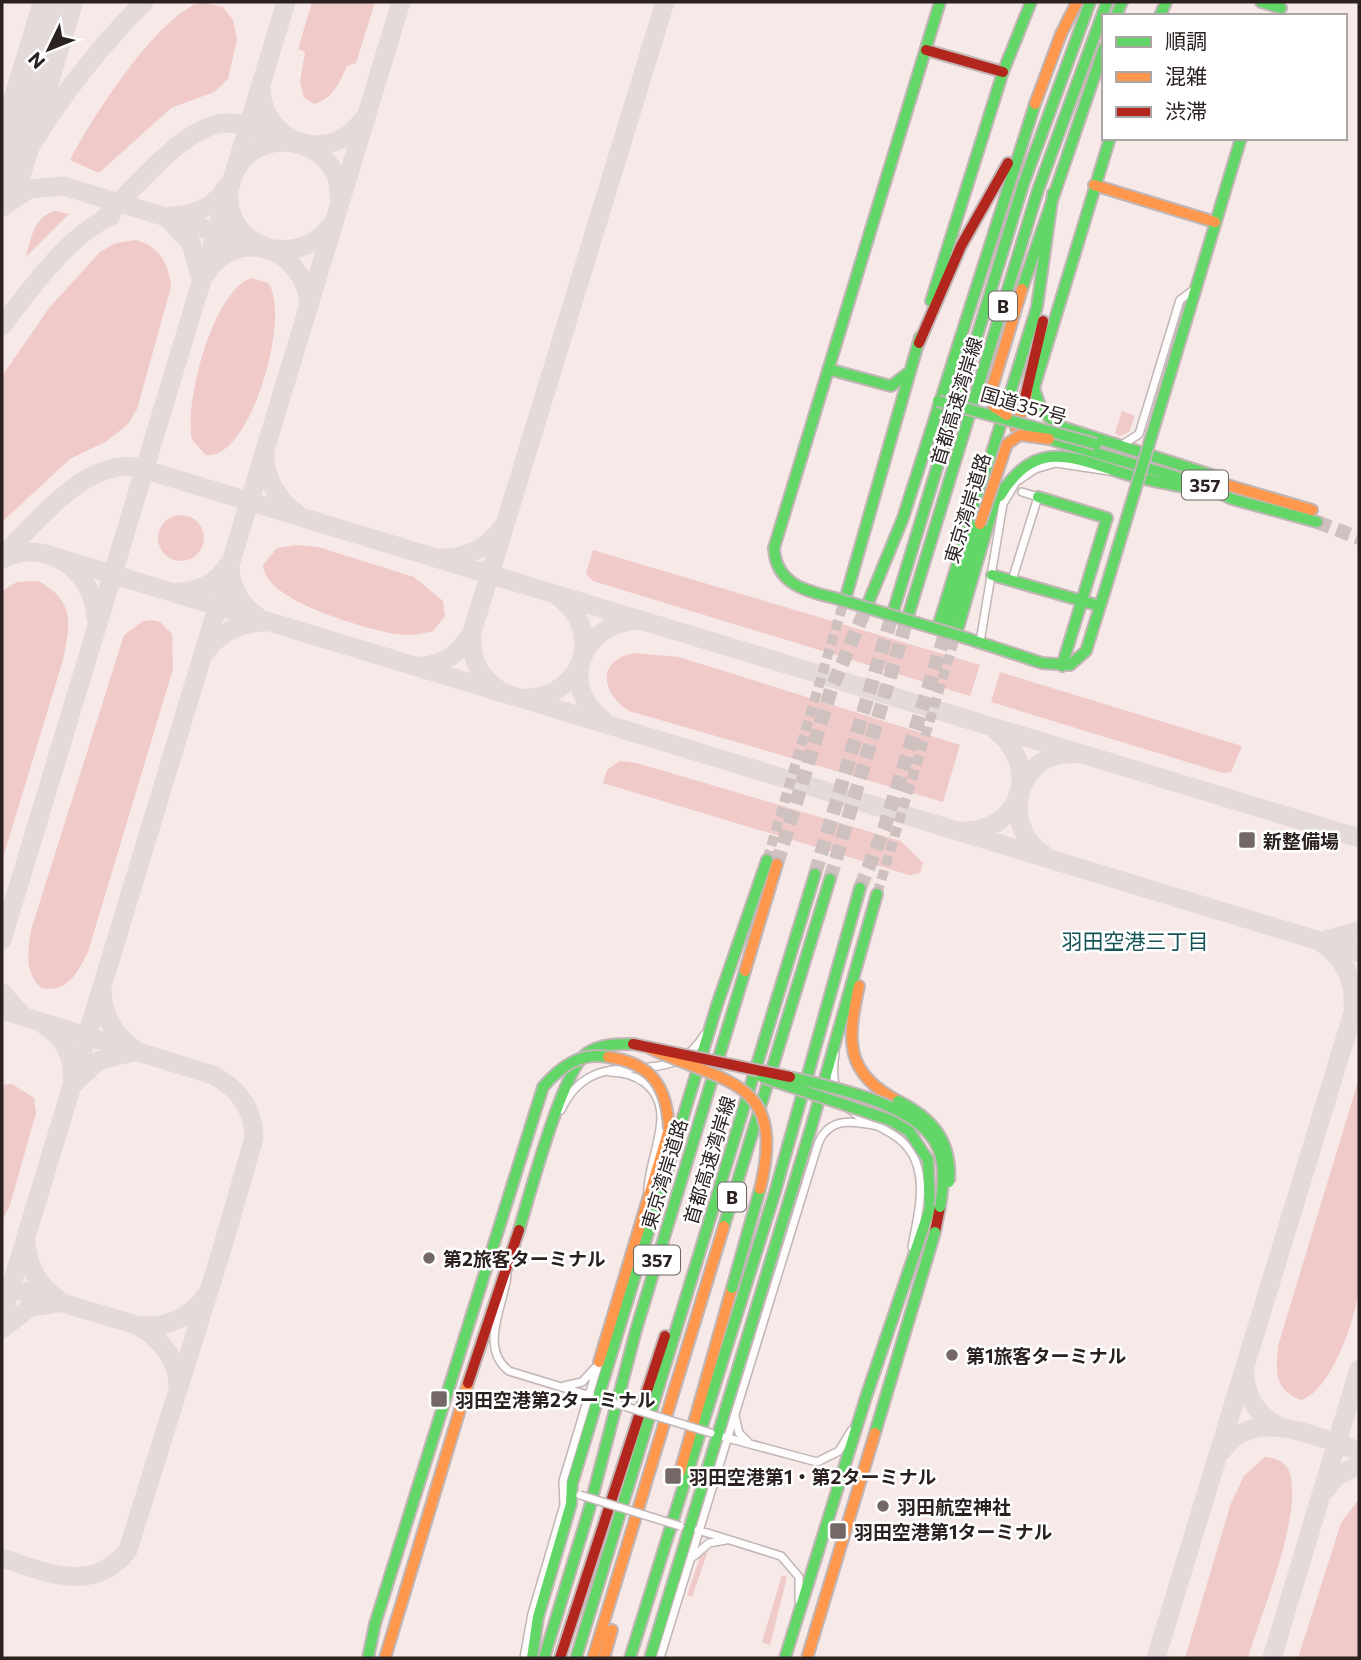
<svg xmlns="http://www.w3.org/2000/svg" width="1361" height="1660" viewBox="0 0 1361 1660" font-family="Commissioner,'Noto Sans JP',sans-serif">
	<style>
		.green { fill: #f0cac9 }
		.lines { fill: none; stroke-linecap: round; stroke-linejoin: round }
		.taxiway { stroke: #e4dada; stroke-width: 19 }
		.runway { stroke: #e4dada; stroke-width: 49 }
		.secondary-tunnel { stroke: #cec1c0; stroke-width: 10; stroke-dasharray: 10 5; stroke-linecap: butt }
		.highway-tunnel { stroke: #cec1c0; stroke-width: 14; stroke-dasharray: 14 7; stroke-linecap: butt }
		.street-casing { stroke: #c1b6b5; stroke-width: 10 }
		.fast-casing { stroke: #c1b6b5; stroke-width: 14 }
		.slow-casing { stroke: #c1b6b5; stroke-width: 14 }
		.jam-casing { stroke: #c1b6b5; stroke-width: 14 }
		.street { stroke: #fefcfc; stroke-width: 7 }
		.fast { stroke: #63d668; stroke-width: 10 }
		.slow { stroke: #ff974d; stroke-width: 10 }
		.jam { stroke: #b3261e; stroke-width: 10 }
		.street-bridge-casing { stroke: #c1b6b5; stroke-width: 10; stroke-linecap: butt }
		.fast-bridge-casing { stroke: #c1b6b5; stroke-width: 14; stroke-linecap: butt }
		.slow-bridge-casing { stroke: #c1b6b5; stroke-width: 14; stroke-linecap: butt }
		.jam-bridge-casing { stroke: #c1b6b5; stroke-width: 14; stroke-linecap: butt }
		.street-bridge { stroke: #fefcfc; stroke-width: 7 }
		.fast-bridge { stroke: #63d668; stroke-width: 10 }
		.slow-bridge { stroke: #ff974d; stroke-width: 10 }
		.jam-bridge { stroke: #b3261e; stroke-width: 10 }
		.poi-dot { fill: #736767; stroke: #fff; stroke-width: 2.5 }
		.labels { text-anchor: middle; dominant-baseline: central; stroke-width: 5; stroke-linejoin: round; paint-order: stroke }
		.shield { fill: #fff; stroke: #6b6464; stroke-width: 2 }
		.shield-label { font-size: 18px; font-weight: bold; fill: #2c2121 }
		.street-label { font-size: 19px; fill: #2c2121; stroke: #fff }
		.poi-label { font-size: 19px; font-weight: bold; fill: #2c2121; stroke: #fff; text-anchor: start }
		.neighbourhood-label { font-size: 21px; fill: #145255; stroke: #fff }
	</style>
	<rect width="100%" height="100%" fill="#f6e9e8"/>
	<path class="green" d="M201 2 223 7 233 20 237 40 228 79 214 92 171 108 99 173 70 160C92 118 156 17 201 2Z
		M312 2H375L356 63 347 66C339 83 334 98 314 104L304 98 300 82 305 52 298 49Z
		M56 211 69 214 26 257C31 238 34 216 56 211Z
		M136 240C159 246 169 264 171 287L137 409 128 424 107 441 70 459 2 522V376L49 308 100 252 116 243Z
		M252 278 268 283C292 313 251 461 206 455L192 440C184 403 213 289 252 278Z
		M1122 411 1135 416 1129 432 1120 436 1115 433Z
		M158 538a23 23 0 1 1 46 0a23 23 0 1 1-46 0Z
		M296 545 318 547 414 577 443 601 445 616 433 631C421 634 408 636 395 634 364 628 264 601 263 565L277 548Z
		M593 550 980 665 970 696 593 581 586 574Z
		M38 581C76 601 70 625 63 660L2 861V591L17 582Z
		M152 620 160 622 172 634 173 669 88 952C77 974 67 993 41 988 24 972 28 951 31 930L124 635 143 621Z
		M634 653 679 657 960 745 943 802 629 711C601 693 596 661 634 653Z
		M1000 672 1242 746 1231 772 1223 773 991 702Z
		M620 761 637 763 901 841 923 863 920 873 909 875 603 783 607 770Z
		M1359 1078C1359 1147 1361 1217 1359 1286 1357 1315 1332 1391 1301 1400 1274 1390 1276 1372 1278 1346Z
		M12 1084 34 1098 36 1113 10 1205 2 1221V1085Z
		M1265 1457C1276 1458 1287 1462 1290 1474 1302 1516 1261 1614 1248 1658H1185L1231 1503 1244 1476Z
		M1359 1499V1658H1298L1341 1523Z
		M708 1551 692 1597 687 1595 700 1557Z
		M782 1575 787 1577 770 1645 762 1642Z"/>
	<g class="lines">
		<path class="taxiway" d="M261 89C263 144 332 166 363 119
			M2 196C40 124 86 60 144 2
			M2 207 29 189 63 186 255 244
			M170 216C193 216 215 207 227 186
			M102 220C132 191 178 133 218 124 240 119 267 133 287 139
			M169 220 191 243 200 277
			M331 226C290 277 210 238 233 176 255 120 344 138 339 199
			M206 274C237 224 304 249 309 303
			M2 326C28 291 71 233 111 216
			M265 455C265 480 277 498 296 513
			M2 556C38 522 83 460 136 467L1359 838
			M59 558 1359 953
			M442 558C467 558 489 547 503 526
			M2 559C46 537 94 570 96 618
			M230 566C231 588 240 605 258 617
			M177 592C199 592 216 583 228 565
			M206 652C219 633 240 623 263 622
			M420 666C444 665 460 653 472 632
			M499 690C478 676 470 657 472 632L665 2
			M528 698C585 695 605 629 557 596
			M604 721C558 687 580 626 635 620
			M964 831C1023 831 1041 764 995 730
			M1043 854C998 824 1018 749 1075 754
			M2 940 286 2
			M1326 940 1359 931
			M1323 944C1345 958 1355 982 1353 1008
			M102 991C103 1015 113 1034 133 1048
			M2 993 22 1015
			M2 1010 213 1075C239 1089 253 1108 254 1138L222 1249 128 1550C94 1595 45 1572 2 1558
			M44 1025C63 1037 73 1054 72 1076
			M75 1083 98 1061 132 1052
			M26 1243C28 1267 38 1286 58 1299
			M2 1285 140 1326
			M2 1316 401 2
			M136 1325C164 1329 190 1319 206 1295
			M137 1325C161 1339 178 1359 178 1387
			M2 1329 29 1308 57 1303
			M1245 1372C1245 1397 1258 1415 1279 1427
			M1222 1451C1253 1404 1318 1438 1359 1451
			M1325 1491 1336 1477 1359 1464
			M1156 1658 1359 993
			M1272 1658 1359 1369"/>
		<path class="runway" d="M2 187 58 2"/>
		<path class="secondary-tunnel" d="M767 860 846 594
			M877 894 958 628"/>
		<path class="highway-tunnel" d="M1317 522 1359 538
			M777 864 831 690 869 601
			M815 874 894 609
			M830 879 909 613
			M860 888 884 829 948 625"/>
		<defs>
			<path id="street" d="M1122 445 1139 434 1180 300 1196 288
				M1012 580 1038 497 1022 492
				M980 642 1003 504 1016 482 1035 469 1056 463 1109 471
				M835 1054C822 1133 898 1112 916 1162 926 1189 917 1219 912 1247
				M610 1072C624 1072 634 1075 645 1083 679 1110 648 1156 648 1191
				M561 1110C596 1035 666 1099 704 1035
				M507 1276C503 1307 479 1348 509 1371L594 1397
				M564 1386 582 1382 595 1368
				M735 1416 739 1433 748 1442
				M724 1437 817 1462 839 1451 851 1431
				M698 1530 781 1556 799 1577V1600
				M694 1556 709 1543 726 1540
				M524 1658 532 1614 564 1505 563 1481 599 1362
				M660 1658 818 1144C829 1116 854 1121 878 1126"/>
			<path id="fast" d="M1261 2 1281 8
				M1116 16 1122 2
				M1160 16 1166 2
				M1110 138 1034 388 1042 412 1062 427 1221 478
				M1022 289 1104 48
				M931 301 1003 72 1031 2
				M1181 338 1241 138
				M828 369 891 386 908 373
				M1049 439 1204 485 1232 499 1317 522
				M1000 496C1034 439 1070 456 1122 473 1148 481 1176 485 1202 491
				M1038 497 1107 518 1062 666
				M992 575 1100 606
				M847 593 920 337
				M835 598C805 591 776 584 774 548L940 2
				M869 601 903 518 1035 104
				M894 609 1023 185 1090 2
				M909 613 1038 190 1107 2
				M939 623 1037 307 1053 193
				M948 625 980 524
				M958 628 999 487
				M966 638 1042 663 1070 665 1086 651 1106 587
				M724 1226 830 879
				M519 1230C530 1194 562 1072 586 1054 600 1044 616 1044 633 1044
				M368 1658 375 1624
				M532 1658 538 1617 571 1504 572 1484 717 1005 767 860
				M544 1658 589 1510 636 1330 745 971
				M576 1658 815 874
				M630 1658 775 1192 860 888
				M650 1658 811 1128 877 894
				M785 1658 866 1397 930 1208 928 1160"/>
			<path id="slow" d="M1035 104 1061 34 1077 2
				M1094 185 1215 222
				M1016 428 1027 393
				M1210 480 1312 510
				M745 971 777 864
				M859 986C847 1040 844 1073 898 1101
				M599 1362 669 1129
				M680 1472 732 1288
				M385 1658 468 1383
				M593 1658 724 1226
				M604 1658 612 1630"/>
			<path id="jam" d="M926 50 1003 72
				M919 343 961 246 1008 163
				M1025 398 1043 321
				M935 1232 940 1207
				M468 1383 519 1230
				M560 1658 665 1336"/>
		</defs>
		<use href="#street" class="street-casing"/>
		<use href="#fast" class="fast-casing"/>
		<use href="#slow" class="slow-casing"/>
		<use href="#jam" class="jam-casing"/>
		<use href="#street" class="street"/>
		<use href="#fast" class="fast"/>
		<use href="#slow" class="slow"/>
		<use href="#jam" class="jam"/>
		<defs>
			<path id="street-bridge" d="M604 1400 711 1433
				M580 1495 680 1526"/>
			<path id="fast-bridge" d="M938 401 1096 444
				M1106 587 1181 338
				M835 598 966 638
				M762 1077 890 1120 909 1131 928 1160
				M790 1077C833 1088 919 1103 938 1148 946 1167 943 1188 940 1207
				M898 1101C933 1118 952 1142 949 1182
				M732 1288 760 1189
				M875 1433 935 1232
				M375 1624 543 1087C560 1067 580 1052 608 1057"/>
			<path id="slow-bridge" d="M1007 415 994 407 990 395 1022 289
				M980 524 1007 444 1020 435 1049 439
				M649 1048C726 1084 787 1079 760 1189
				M608 1057C652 1063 667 1087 669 1129
				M807 1658 875 1433"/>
			<path id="jam-bridge" d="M633 1044 790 1077"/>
		</defs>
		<use href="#street-bridge" class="street-bridge-casing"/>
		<use href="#fast-bridge" class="fast-bridge-casing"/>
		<use href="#slow-bridge" class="slow-bridge-casing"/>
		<use href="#jam-bridge" class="jam-bridge-casing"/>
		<use href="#street-bridge" class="street-bridge"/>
		<use href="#fast-bridge" class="fast-bridge"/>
		<use href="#slow-bridge" class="slow-bridge"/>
		<use href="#jam-bridge" class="jam-bridge"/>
	</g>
	<g class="poi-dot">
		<rect x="1238" y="831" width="18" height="18" rx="3.5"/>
		<circle cx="429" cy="1258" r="7"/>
		<circle cx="952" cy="1355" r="7"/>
		<rect x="430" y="1390" width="18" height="18" rx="3.5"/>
		<rect x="664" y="1467" width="18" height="18" rx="3.5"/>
		<circle cx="883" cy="1506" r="7"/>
		<rect x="829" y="1522" width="18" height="18" rx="3.5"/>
	</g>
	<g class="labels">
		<g class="shield">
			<rect x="989" y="291.5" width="28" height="29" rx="5"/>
			<rect x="1182" y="470.5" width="46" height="29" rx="5"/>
			<rect x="718" y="1182.5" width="28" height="29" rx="5"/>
			<rect x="634" y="1245.5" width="46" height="29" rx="5"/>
		</g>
		<g class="shield-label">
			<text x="1003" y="306">B</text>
			<text x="1205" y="485">357</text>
			<text x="732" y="1197">B</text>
			<text x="657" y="1260">357</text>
		</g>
		<g class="street-label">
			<text transform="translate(956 401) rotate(-73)">首都高速湾岸線</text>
			<text transform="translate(1024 405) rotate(16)">国道357号</text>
			<text transform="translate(967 508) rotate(-73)">東京湾岸道路</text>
			<text transform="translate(709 1160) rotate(-73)">首都高速湾岸線</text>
			<text transform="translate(664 1174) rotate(-73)">東京湾岸道路</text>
		</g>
		<g class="poi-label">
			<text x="1263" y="840">新整備場</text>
			<text x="443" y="1258">第2旅客ターミナル</text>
			<text x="966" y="1355">第1旅客ターミナル</text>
			<text x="455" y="1399">羽田空港第2ターミナル</text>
			<text x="689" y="1476">羽田空港第1・第2ターミナル</text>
			<text x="897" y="1506">羽田航空神社</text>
			<text x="854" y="1531">羽田空港第1ターミナル</text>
		</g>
		<g class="neighbourhood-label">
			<text x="1135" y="940">羽田空港三丁目</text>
		</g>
	</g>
	<rect width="1361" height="1660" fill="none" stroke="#2c2121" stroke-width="7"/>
	<rect x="1102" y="14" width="245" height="126" fill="#ffffff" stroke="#aba6a6" stroke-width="2"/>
	<rect x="1116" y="37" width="35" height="10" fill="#63d668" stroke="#aba6a6" stroke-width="2"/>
	<text x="1165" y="49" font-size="21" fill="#2c2121">順調</text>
	<rect x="1116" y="72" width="35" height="10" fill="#ff974d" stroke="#aba6a6" stroke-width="2"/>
	<text x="1165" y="84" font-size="21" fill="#2c2121">混雑</text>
	<rect x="1116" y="107" width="35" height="10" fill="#b3261e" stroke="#aba6a6" stroke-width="2"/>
	<text x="1165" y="119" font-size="21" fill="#2c2121">渋滞</text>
	<g transform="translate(49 49) rotate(227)" stroke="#ffffff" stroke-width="5" paint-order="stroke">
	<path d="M0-5L12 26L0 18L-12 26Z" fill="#2c2121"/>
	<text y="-10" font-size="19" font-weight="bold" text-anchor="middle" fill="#2c2121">N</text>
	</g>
</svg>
